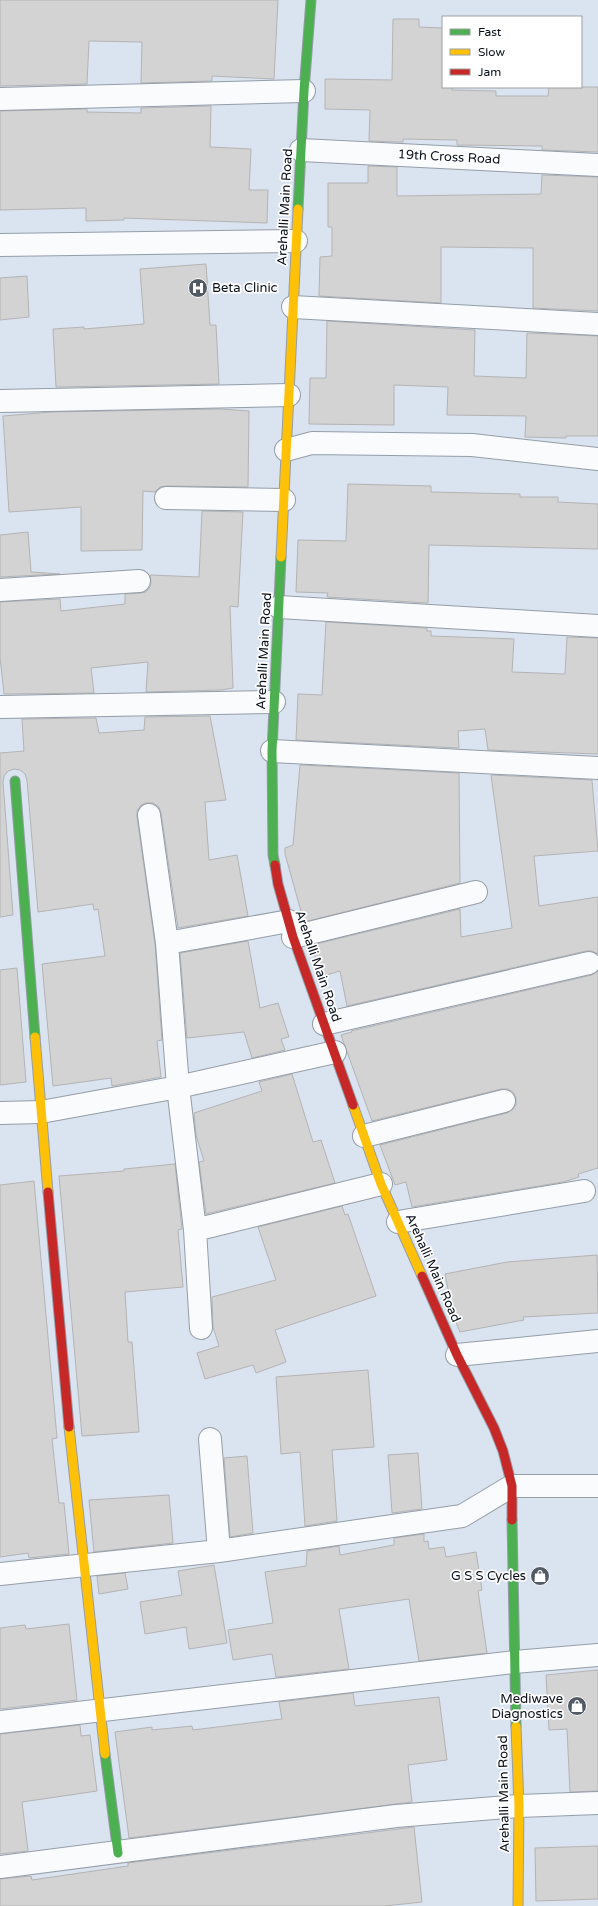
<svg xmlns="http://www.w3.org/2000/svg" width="598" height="1906" viewBox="0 0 598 1906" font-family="'Varela Round',sans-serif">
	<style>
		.building { fill: #d4d3d4; stroke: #b4b3b4 }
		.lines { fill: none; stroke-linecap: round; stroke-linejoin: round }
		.street-casing { stroke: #959da7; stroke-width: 24 }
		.fast-casing { stroke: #959da7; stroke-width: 11 }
		.slow-casing { stroke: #959da7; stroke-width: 11 }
		.jam-casing { stroke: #959da7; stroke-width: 11 }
		.street { stroke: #f9fbfd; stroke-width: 22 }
		.fast { stroke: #4caf50; stroke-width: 9 }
		.slow { stroke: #ffc107; stroke-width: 9 }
		.jam { stroke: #c62828; stroke-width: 9 }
		.labels { text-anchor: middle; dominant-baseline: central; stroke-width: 3.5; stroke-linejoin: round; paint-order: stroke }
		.street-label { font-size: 13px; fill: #09101a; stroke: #fff }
		.poi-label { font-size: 13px; fill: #09101a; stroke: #fff; text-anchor: end }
	</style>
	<rect width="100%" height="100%" fill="#dae3f0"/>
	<path class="building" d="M0 0H278L274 79 212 76V81L141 83 142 42 89 41 87 84 0 86Z
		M393 19H419V27L443 28V87H452V90L496 91V96H548L549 87H598V152L542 150V146L457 145V140L403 139V142H397L369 141 370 110 325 109V79L392 80Z
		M211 106 210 147 251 149 249 190H268L267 223 124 218V220L86 221V208L0 210V111L87 109V112L141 113V108Z
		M368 166 397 167V196L541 194 542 175 598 177V311L533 308V248L441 247V303L319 296 320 257 332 256V227H328V183H368Z
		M206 264 210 325H216L219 384 56 387 53 329 84 327V329L144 324 140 269Z
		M27 276 29 317 0 320V278Z
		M327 321 475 330 474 376 526 378 527 333 598 336V436H566V438L525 437 526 416 447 415 448 387 394 385V425L309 424 310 378H326Z
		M221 409 249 411 248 487 166 486 160 487 155 492 143 491 142 550 81 551V507L9 512 3 416 51 412Z
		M348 484 431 486V492L520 494V497H558V502L598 504V549L429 545 428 603 327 597 328 593 296 592 298 540 346 541Z
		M202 511 243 512 238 607 230 606 233 688 221 690 146 692 148 662 91 668 94 693 4 694 0 657V602L60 599 61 611 125 604V594L140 593 146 592 150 587 151 581 150 575 199 577Z
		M28 532 31 572 60 574 0 577V535Z
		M326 622 427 628V631H431V636L514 639 512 672 565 674 567 637 598 638V754L488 750 485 729 458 731 459 748 296 740 298 694 322 695Z
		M210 716 226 800 205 802 209 860 237 855 248 916 178 928 161 813 159 807 153 803H147L141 805 137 811V817L155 944 162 1040 157 1041 161 1077 112 1086 111 1078 53 1086 42 964 105 956 98 909 94 910 93 904 38 912 27 780 25 774 20 770 14 769 8 771 4 776 3 782 13 915 0 917V753L24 751 22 719 96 718 99 733 144 730 145 717Z
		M300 765 459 773 460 883 304 922 285 854V848L293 845Z
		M491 775 592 780 598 851 534 856 539 906 598 897V954L592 951H586L347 1006 340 971 320 977 312 945 460 909 461 937 512 928Z
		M248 941 260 1008 278 1003 289 1037 281 1039 285 1050 252 1058 244 1032 187 1038 180 953Z
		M17 968 26 1082 0 1085V970Z
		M598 971V1168L578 1174 579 1177 563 1182 412 1207 406 1182 395 1185 380 1145 507 1113 512 1110 516 1105V1098L513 1092 508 1089H501L372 1121 341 1035 352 1032 351 1031 592 975Z
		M292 1074 313 1142 321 1140 335 1183 206 1214 199 1162 204 1161 196 1135 194 1113 262 1091 259 1082Z
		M175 1164 182 1229 178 1230 183 1287 125 1292 128 1342H132L139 1432 82 1436 59 1176 124 1171V1169Z
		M34 1181 57 1438 52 1439 59 1503H64L69 1554 29 1558 28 1553 0 1557V1185Z
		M342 1206 345 1215 348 1214 376 1296 275 1330 286 1362 256 1373 253 1365 205 1379 197 1353 219 1346 213 1327 212 1297 276 1280 258 1227Z
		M597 1255 598 1313 523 1317 524 1320 460 1332 453 1315 445 1274 507 1262Z
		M368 1370 374 1447 332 1450 337 1521 305 1526 300 1452 281 1454 276 1377Z
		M418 1453 422 1509 392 1513 388 1455Z
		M247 1456 253 1533 230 1537 224 1458Z
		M169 1495 173 1543 94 1552 89 1500Z
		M424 1534V1542L428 1541 429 1549 444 1547 446 1557 476 1552 482 1590 478 1591 487 1653 419 1661 409 1599 339 1609 349 1669 276 1677 272 1654 233 1660 228 1630 273 1623 265 1572 306 1566 307 1551 339 1546 340 1555 394 1545V1538Z
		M214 1565 227 1643 189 1649 186 1627 145 1634 140 1602 182 1595 178 1571Z
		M125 1573 128 1589 99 1594 97 1576Z
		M69 1624 77 1700 0 1709V1628L25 1625 26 1629Z
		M598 1670V1791L570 1792 567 1729 549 1730 546 1675Z
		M353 1693 355 1706 439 1697 447 1760 408 1765 412 1802 129 1838 115 1732 152 1727V1730L192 1726 193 1730 282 1719 279 1702Z
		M80 1725 81 1736 90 1735 97 1791 22 1802 28 1851 0 1854V1734Z
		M414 1827 422 1902 385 1906H0V1879L31 1876 32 1880 128 1866V1863Z
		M598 1846V1899L536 1901 535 1848Z"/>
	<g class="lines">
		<defs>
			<path id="street" d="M0 99 304 91
				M301 150 598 165
				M0 245 296 241
				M293 307 598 324
				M0 401 289 395
				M286 450 312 443 472 445 598 459
				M166 498 284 500
				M0 590 139 581
				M279 607 598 626
				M0 707 274 702
				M272 751 598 768
				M149 815 167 943
				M293 937 476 892
				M324 1024 589 963
				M0 1113 41 1112 178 1087 335 1052
				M364 1136 504 1101
				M398 1222 584 1191
				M195 1230 381 1184
				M201 1328 195 1230 178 1087 167 943 289 921
				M457 1355 598 1341
				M210 1439 219 1551
				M0 1574 219 1551 462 1516 512 1486H598
				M0 1722 514 1662 598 1655
				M0 1867 396 1816 519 1806 598 1803"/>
			<path id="fast" d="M298 209 304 91 311 0
				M15 781 35 1037
				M275 865 273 855 272 751 281 557
				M512 1520 516 1726
				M105 1754 118 1853"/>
			<path id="slow" d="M281 557 298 209
				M35 1037 48 1192
				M353 1105 381 1184 422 1276
				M69 1427 105 1754
				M516 1726 519 1806 518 1906"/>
			<path id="jam" d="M275 865 278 884 293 937 353 1105
				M48 1192 69 1427
				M422 1276 457 1355 494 1428 503 1451 512 1486V1520"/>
		</defs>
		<use href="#street" class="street-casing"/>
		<use href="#fast" class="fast-casing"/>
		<use href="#slow" class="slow-casing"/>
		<use href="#jam" class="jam-casing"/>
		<use href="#street" class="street"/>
		<use href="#fast" class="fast"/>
		<use href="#slow" class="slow"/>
		<use href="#jam" class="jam"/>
	</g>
	<defs>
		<symbol id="hospital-disc" viewBox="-11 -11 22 22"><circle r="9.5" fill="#525a65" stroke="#fff"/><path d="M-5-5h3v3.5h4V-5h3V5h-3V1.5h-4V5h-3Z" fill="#fff"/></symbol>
		<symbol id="shop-disc" viewBox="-11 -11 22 22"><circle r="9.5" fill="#525a65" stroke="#fff"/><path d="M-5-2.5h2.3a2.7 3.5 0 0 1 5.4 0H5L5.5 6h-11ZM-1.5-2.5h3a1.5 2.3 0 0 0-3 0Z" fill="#fff"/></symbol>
	</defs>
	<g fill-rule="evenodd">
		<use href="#hospital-disc" x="187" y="277" width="22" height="22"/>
		<use href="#shop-disc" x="529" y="1565" width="22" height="22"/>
		<use href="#shop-disc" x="566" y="1695" width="22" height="22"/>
	</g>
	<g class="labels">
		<g class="street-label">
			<text transform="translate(449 157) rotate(3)">19th Cross Road</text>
			<text transform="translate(285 207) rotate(-87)">Arehalli Main Road</text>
			<text transform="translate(264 651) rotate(-87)">Arehalli Main Road</text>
			<text transform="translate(318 966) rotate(71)">Arehalli Main Road</text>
			<text transform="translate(433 1268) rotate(66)">Arehalli Main Road</text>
			<text transform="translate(504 1794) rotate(-91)">Arehalli Main Road</text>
		</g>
		<g class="poi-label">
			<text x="212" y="288" text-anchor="start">Beta Clinic</text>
			<text x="526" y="1576">G S S Cycles</text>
			<text x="563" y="1699">Mediwave<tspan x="563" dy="15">Diagnostics</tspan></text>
		</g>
	</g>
	<rect x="442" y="16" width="140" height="72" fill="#ffffff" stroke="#9d9fa3"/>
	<rect x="450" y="29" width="20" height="6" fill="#4caf50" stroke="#9d9fa3"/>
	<text x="478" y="36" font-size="12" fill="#09101a">Fast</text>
	<rect x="450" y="49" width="20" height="6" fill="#ffc107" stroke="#9d9fa3"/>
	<text x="478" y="56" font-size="12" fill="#09101a">Slow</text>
	<rect x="450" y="69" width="20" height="6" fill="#c62828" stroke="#9d9fa3"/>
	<text x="478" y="76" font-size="12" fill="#09101a">Jam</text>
</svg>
